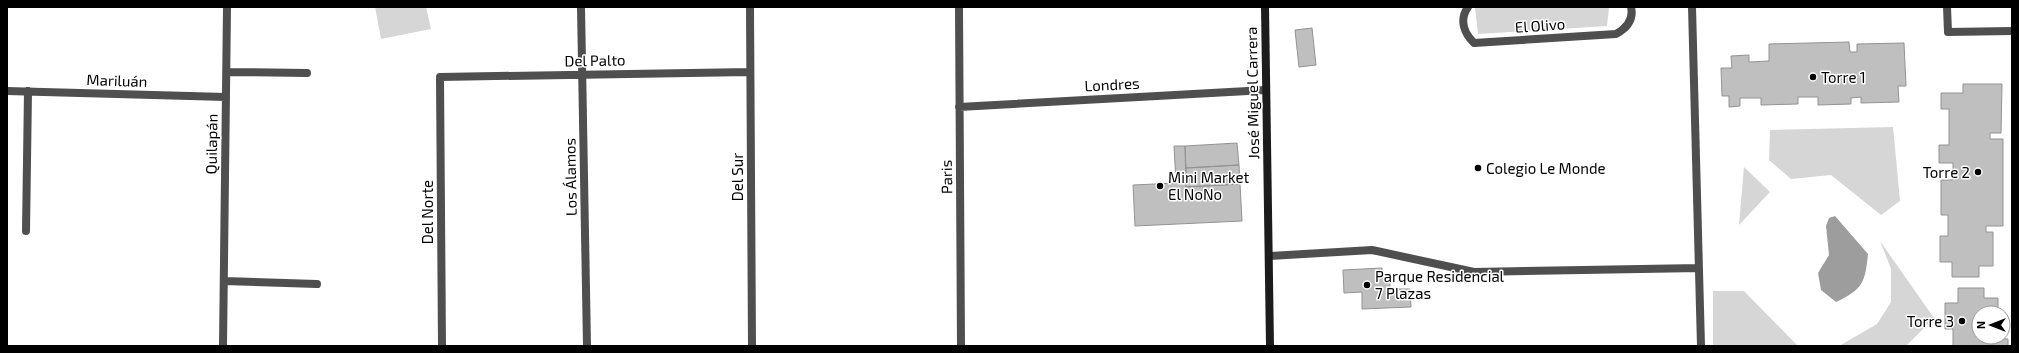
<svg xmlns="http://www.w3.org/2000/svg" width="2019" height="353" viewBox="0 0 2019 353" font-family="'Exo 2',sans-serif">
	<style>
		.green { fill: #d6d6d6 }
		.water { fill: #9d9d9d }
		.building { fill: #bfbfbf; stroke: #939393 }
		.lines { fill: none; stroke-linecap: round; stroke-linejoin: round }
		.lane { stroke: #4f4f4f; stroke-width: 8 }
		.street { stroke: #4f4f4f; stroke-width: 8 }
		.secondary { stroke: #1c1c1c; stroke-width: 8 }
		.poi-dot { fill: #000; stroke: #fff; stroke-width: 1.5 }
		.labels { text-anchor: middle; dominant-baseline: central; stroke-width: 3; stroke-linejoin: round; paint-order: stroke }
		.street-label { font-size: 15px; fill: #000; stroke: #fff }
		.poi-label { font-size: 15px; fill: #000; stroke: #fff; text-anchor: start }
	</style>
	<rect width="100%" height="100%" fill="#fff"/>
	<path class="green" d="M375 7H426L431 29 381 39Z
		M1475 7H1609L1607 26 1478 34Z
		M1893 127 1900 201 1881 215 1831 175 1791 179 1769 160 1770 130Z
		M1744 167 1770 192 1739 225Z
		M1880 241 1934 318 1906 346H1839L1877 324 1891 302V269Z
		M1713 291H1744L1798 346H1713Z"/>
	<path class="water" d="M1835 216 1868 254C1865 283 1863 289 1836 302L1821 290 1818 273 1829 255 1826 226 1829 218Z"/>
	<path class="building" d="M1312 28 1316 65 1299 67 1295 30Z
		M1849 42 1850 52H1857V44L1904 43 1906 86H1898L1899 102 1861 103V97L1851 98V104L1818 105V97H1798V104L1761 105V98H1740V106L1729 107V96H1722L1721 68H1732L1731 56 1749 55V62L1769 61V44Z
		M1963 84H2002L2001 133H1990V139H2003V226H1986V232H1993V266H1979V277H1952V262H1940V236H1948V215H1941V180H1953V163H1939V145H1949V109H1941V93H1963Z
		M1237 143 1239 165 1186 168 1185 146Z
		M1174 146H1185L1186 187 1240 184 1242 221 1135 226 1133 185 1176 183Z
		M1239 165 1240 184 1186 187V168Z
		M1382 268V278L1390 281V289H1410L1411 307 1362 309V292L1344 293 1343 270Z
		M1958 288H1984V298H1998V313H1979V337L2008 339V346H1953V329H1945V303H1958Z"/>
	<g class="lines">
		<path class="lane" d="M1692 7 1701 346
			M1947 7 1948 32 2012 31
			M1269 256 1372 250 1474 272 1699 268"/>
		<path class="street" d="M581 7 587 346
			M750 7 752 346
			M959 7 961 346
			M1468 7C1459 20 1464 33 1474 43L1616 34C1627 28 1634 20 1631 7
			M227 72 307 73
			M7 91 226 97
			M959 107 1266 90
			M26 231 28 91
			M224 281 317 284
			M223 346 227 7
			M442 346 440 77 750 72"/>
		<path class="secondary" d="M1265 7 1270 346"/>
	</g>
	<g class="poi-dot">
		<circle cx="1813" cy="77" r="4"/>
		<circle cx="1478" cy="168" r="4"/>
		<circle cx="1978" cy="172" r="4"/>
		<circle cx="1160" cy="186" r="4"/>
		<circle cx="1367" cy="285" r="4"/>
		<circle cx="1962" cy="321" r="4"/>
	</g>
	<g class="labels">
		<g class="street-label">
			<text transform="translate(1540 25) rotate(-4)">El Olivo</text>
			<text transform="translate(595 60) rotate(-1)">Del Palto</text>
			<text transform="translate(117 80) rotate(2)">Mariluán</text>
			<text transform="translate(1112 84) rotate(-3)">Londres</text>
			<text transform="translate(1252 93) rotate(-91)">José Miguel Carrera</text>
			<text transform="translate(211 144) rotate(-89)">Quilapán</text>
			<text transform="translate(570 177) rotate(-91)">Los Álamos</text>
			<text transform="translate(737 177) rotate(-90)">Del Sur</text>
			<text transform="translate(946 177) rotate(-91)">Paris</text>
			<text transform="translate(427 212) rotate(-90)">Del Norte</text>
		</g>
		<g class="poi-label">
			<text x="1821" y="77">Torre 1</text>
			<text x="1486" y="168">Colegio Le Monde</text>
			<text x="1970" y="172" text-anchor="end">Torre 2</text>
			<text x="1168" y="177">Mini Market<tspan x="1168" dy="17">El NoNo</tspan></text>
			<text x="1375" y="276">Parque Residencial<tspan x="1375" dy="17">7 Plazas</tspan></text>
			<text x="1954" y="321" text-anchor="end">Torre 3</text>
		</g>
	</g>
	<rect width="2019" height="353" fill="none" stroke="#000000" stroke-width="16"/>
	<g transform="translate(1991 325) rotate(270)"><circle r="19" fill="#ffffff" stroke="#999999"/>
	<path d="M0-3L7 15L0 10L-7 15Z" fill="#000000"/>
	<text y="-6" font-size="11" font-weight="bold" text-anchor="middle" fill="#000000">N</text>
	</g>
</svg>
